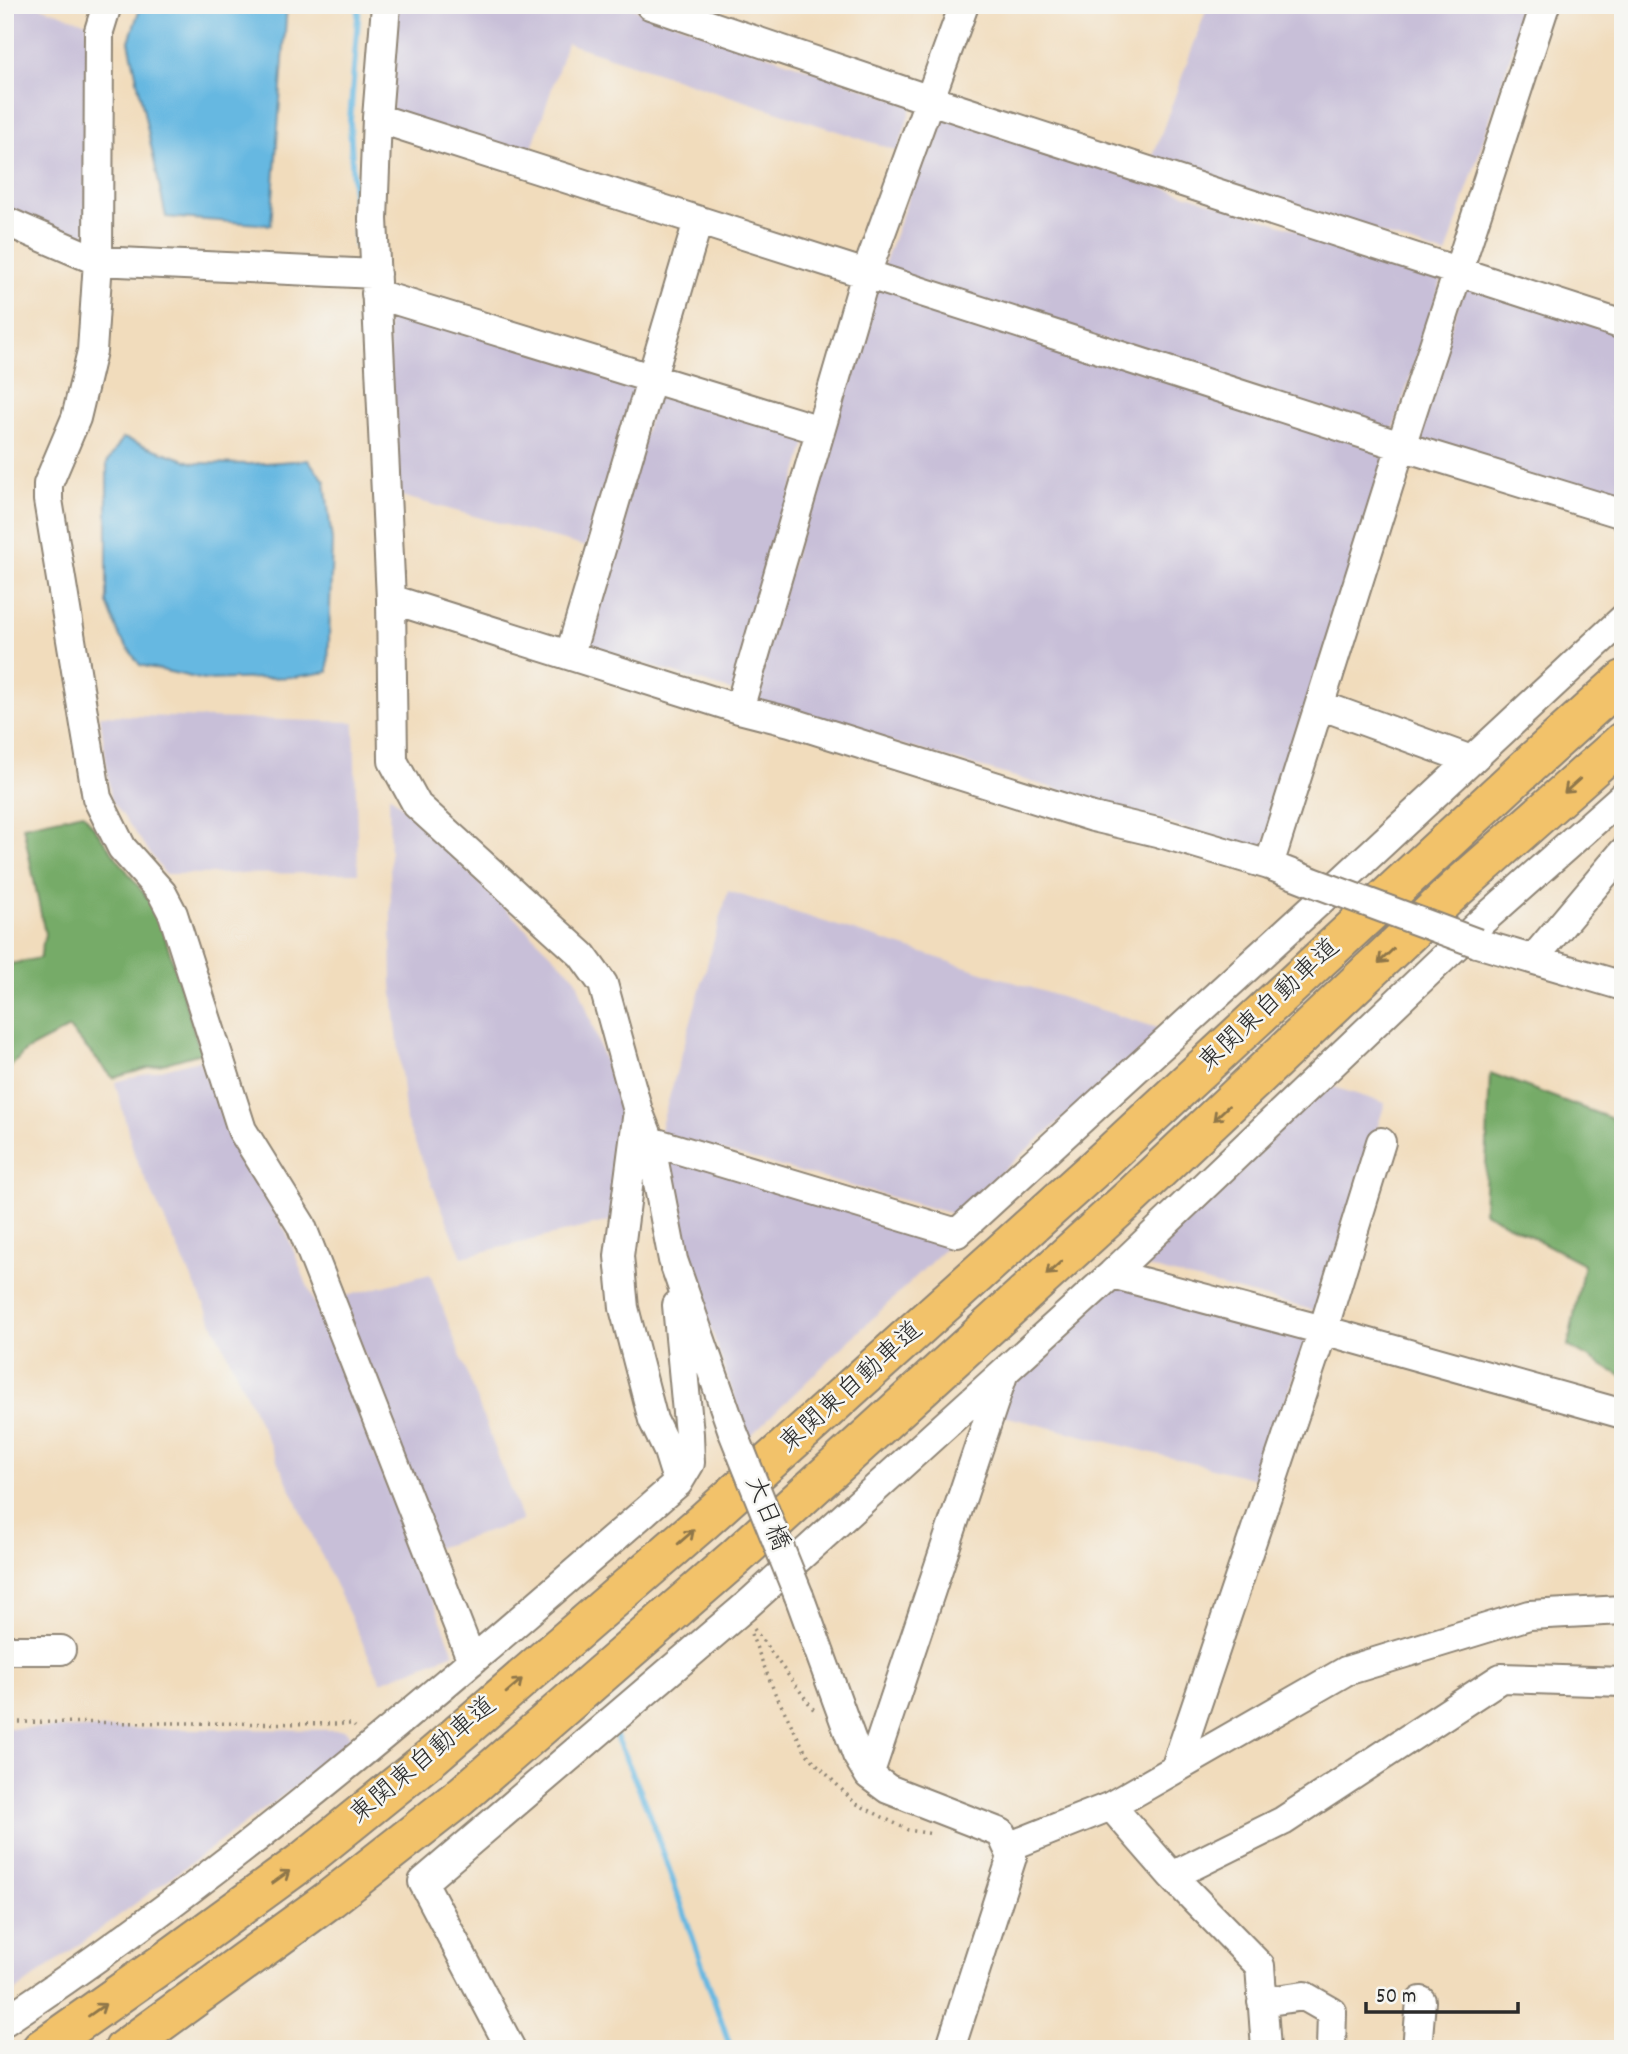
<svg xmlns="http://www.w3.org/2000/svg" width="1628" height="2054" viewBox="0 0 1628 2054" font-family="Dekko,'Klee One',sans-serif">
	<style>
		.industrial { fill: #c8bfd8 }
		.forest { fill: #76ab68; stroke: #506b4a; stroke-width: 2 }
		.water { fill: #66b8e1; stroke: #487286; stroke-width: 2 }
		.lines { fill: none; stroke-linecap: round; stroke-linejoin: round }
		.stream { stroke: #66b8e1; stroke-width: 6 }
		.minor-casing { stroke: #8e8474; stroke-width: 32 }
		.highway-casing { stroke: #8e8474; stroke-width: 42 }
		.path { stroke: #8e8474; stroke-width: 3.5; stroke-dasharray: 2 5; stroke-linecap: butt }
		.minor { stroke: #fff; stroke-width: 28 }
		.highway { stroke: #f2c26a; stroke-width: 38 }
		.minor-bridge-casing { stroke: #8e8474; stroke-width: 32; stroke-linecap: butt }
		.minor-bridge { stroke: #fff; stroke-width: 28 }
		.oneway { stroke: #8e764a }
		.labels { text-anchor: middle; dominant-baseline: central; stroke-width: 5; stroke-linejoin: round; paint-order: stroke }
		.street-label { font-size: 26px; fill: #2b2b2b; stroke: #f6f6f2 }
	</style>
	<rect width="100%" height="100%" fill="#f6f6f2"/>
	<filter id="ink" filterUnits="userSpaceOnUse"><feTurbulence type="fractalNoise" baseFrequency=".0143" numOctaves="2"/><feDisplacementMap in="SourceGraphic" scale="14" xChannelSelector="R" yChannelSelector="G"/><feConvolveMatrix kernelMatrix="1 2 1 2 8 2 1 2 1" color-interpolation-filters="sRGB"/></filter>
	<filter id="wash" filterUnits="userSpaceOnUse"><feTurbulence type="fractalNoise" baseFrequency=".00686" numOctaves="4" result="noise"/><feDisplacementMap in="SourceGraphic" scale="28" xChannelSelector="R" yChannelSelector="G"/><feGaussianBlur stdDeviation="1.57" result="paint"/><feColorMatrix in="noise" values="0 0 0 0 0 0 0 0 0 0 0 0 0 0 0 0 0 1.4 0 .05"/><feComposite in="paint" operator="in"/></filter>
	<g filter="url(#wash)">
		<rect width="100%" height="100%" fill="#f1dcbc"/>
		<path class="industrial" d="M5 5H35L87 23 86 245 5 206Z
			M397 5H624L912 105 898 151 567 43 529 157 392 112Z
			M1208 5H1527L1446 255 1152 159Z
			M938 116 1443 276 1393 431 882 270Z
			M1466 281 1623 334V505L1413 441Z
			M874 284 1389 453 1262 851 1071 793 751 702Z
			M387 305 639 386 586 547 394 494Z
			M657 391 808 436 733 691 583 645Z
			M100 715 354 722 358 873 165 874 111 799Z
			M389 794 576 978 624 1117 614 1220 462 1257 406 1121 392 984Z
			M728 891 1164 1030 953 1214 659 1133Z
			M199 1060 233 1143 286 1232 454 1653 381 1682 135 1157 115 1082Z
			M1324 1084 1385 1103 1320 1312 1135 1264Z
			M663 1154 952 1242 748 1438 685 1252Z
			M430 1274 522 1521 436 1548 342 1297Z
			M1117 1281 1308 1335 1260 1480 996 1414 1009 1377Z
			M5 1728 345 1730 356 1742 5 1999Z"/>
		<path class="forest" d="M83 813 157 911 201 1053 113 1078 69 1028 25 1051 5 1073V965L40 958 45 934 23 826Z
			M1490 1073 1623 1123V1377L1568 1346 1584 1264 1484 1212Z"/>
		<path class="water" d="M141 5H287L271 225 166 217 129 41Z
			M123 438 194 463 251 464 308 460 325 481 332 541 328 672 295 677 204 680 140 665 120 637 107 603V463Z"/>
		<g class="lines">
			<path class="stream" d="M356 245 350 121 359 5
				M616 1736 648 1809 731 2049"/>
		</g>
	</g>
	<g filter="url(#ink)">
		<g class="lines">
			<defs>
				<path id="minor" d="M107 5 99 31 98 261 92 351 76 418 48 484V500L97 798 122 848 162 893 173 914 242 1130 301 1225 472 1661
					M386 5 377 118 373 219 391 599 393 761 417 805 582 955 603 984 638 1111 650 1141 673 1260 733 1432
					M650 5 930 100 1623 325
					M377 118 866 274 964 5
					M5 221 98 261 376 274
					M376 294 820 430
					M391 599 739 709 790 722 1093 817 1157 832 1269 865 1310 881
					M570 654 698 221
					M1320 705 1471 760
					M739 709 866 274 1401 446 1623 514
					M1269 865 1401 446 1545 5
					M1477 943 1623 986
					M1533 959 1623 852
					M637 1118 619 1256 624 1308 653 1420 668 1451 678 1483
					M650 1141 957 1233 1345 878 1623 619
					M1112 1274 1323 1330 1623 1414
					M799 1596 857 1755 869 1775 888 1789 1001 1833 1012 1857 950 2049
					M5 1650H61
					M1175 1769 1323 1330 1381 1142
					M869 1775 1003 1375
					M1111 1806 1172 1876 1260 1966 1266 2049
					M1008 1847 1111 1806 1346 1671 1529 1615 1623 1610
					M1172 1876 1283 1821 1501 1678 1623 1682
					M1262 2002 1304 1996 1332 2012 1331 2049
					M5 2021C245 1862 461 1671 678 1483L690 1463 689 1434 677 1305
					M511 2049 423 1882 746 1606 1112 1274 1480 923 1623 796
					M1417 2049 1421 2001"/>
				<path id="highway" d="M41 2049 166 1961 303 1861 434 1755 705 1520 1095 1168 1530 764 1623 680
					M124 2049 330 1899 460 1797 736 1557 1132 1196 1457 888 1623 741"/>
			</defs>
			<use href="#minor" class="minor-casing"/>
			<use href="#highway" class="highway-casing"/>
			<path class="path" d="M754 1629 814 1710
				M751 1634 775 1693 806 1753 855 1803 908 1830 933 1834
				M5 1722 352 1724 355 1727"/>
			<use href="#minor" class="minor"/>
			<use href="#highway" class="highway"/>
			<defs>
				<path id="minor-bridge" d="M1310 881 1477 943
					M733 1432 799 1596"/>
			</defs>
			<use href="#minor-bridge" class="minor-bridge-casing"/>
			<use href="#minor-bridge" class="minor-bridge"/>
		</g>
		<defs><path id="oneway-shaft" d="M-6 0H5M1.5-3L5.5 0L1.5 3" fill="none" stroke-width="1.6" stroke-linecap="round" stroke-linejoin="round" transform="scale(1.75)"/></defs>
		<g class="oneway">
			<use href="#oneway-shaft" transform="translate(1572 786) rotate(138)"/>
			<use href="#oneway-shaft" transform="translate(1386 956) rotate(136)"/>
			<use href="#oneway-shaft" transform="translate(1221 1113) rotate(136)"/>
			<use href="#oneway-shaft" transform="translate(1054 1268) rotate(138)"/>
			<use href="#oneway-shaft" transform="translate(686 1537) rotate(-41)"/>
			<use href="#oneway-shaft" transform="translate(514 1686) rotate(-41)"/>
			<use href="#oneway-shaft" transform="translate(281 1877) rotate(-36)"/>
			<use href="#oneway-shaft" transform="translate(97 2010) rotate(-35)"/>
		</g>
	</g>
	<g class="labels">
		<g class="street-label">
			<text transform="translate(1270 1006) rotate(-43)">東関東自動車道</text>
			<text transform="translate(852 1388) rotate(-42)">東関東自動車道</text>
			<text transform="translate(766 1514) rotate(68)">大日橋</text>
			<text transform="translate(424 1761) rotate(-40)">東関東自動車道</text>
		</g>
	</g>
	<rect width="1628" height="2054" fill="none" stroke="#f6f6f2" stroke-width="28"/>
	<path d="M1366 2002v10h152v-10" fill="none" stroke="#2b2b2b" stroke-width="3.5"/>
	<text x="1376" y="2002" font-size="21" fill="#2b2b2b" stroke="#f6f6f2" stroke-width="5" paint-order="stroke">50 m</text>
</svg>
